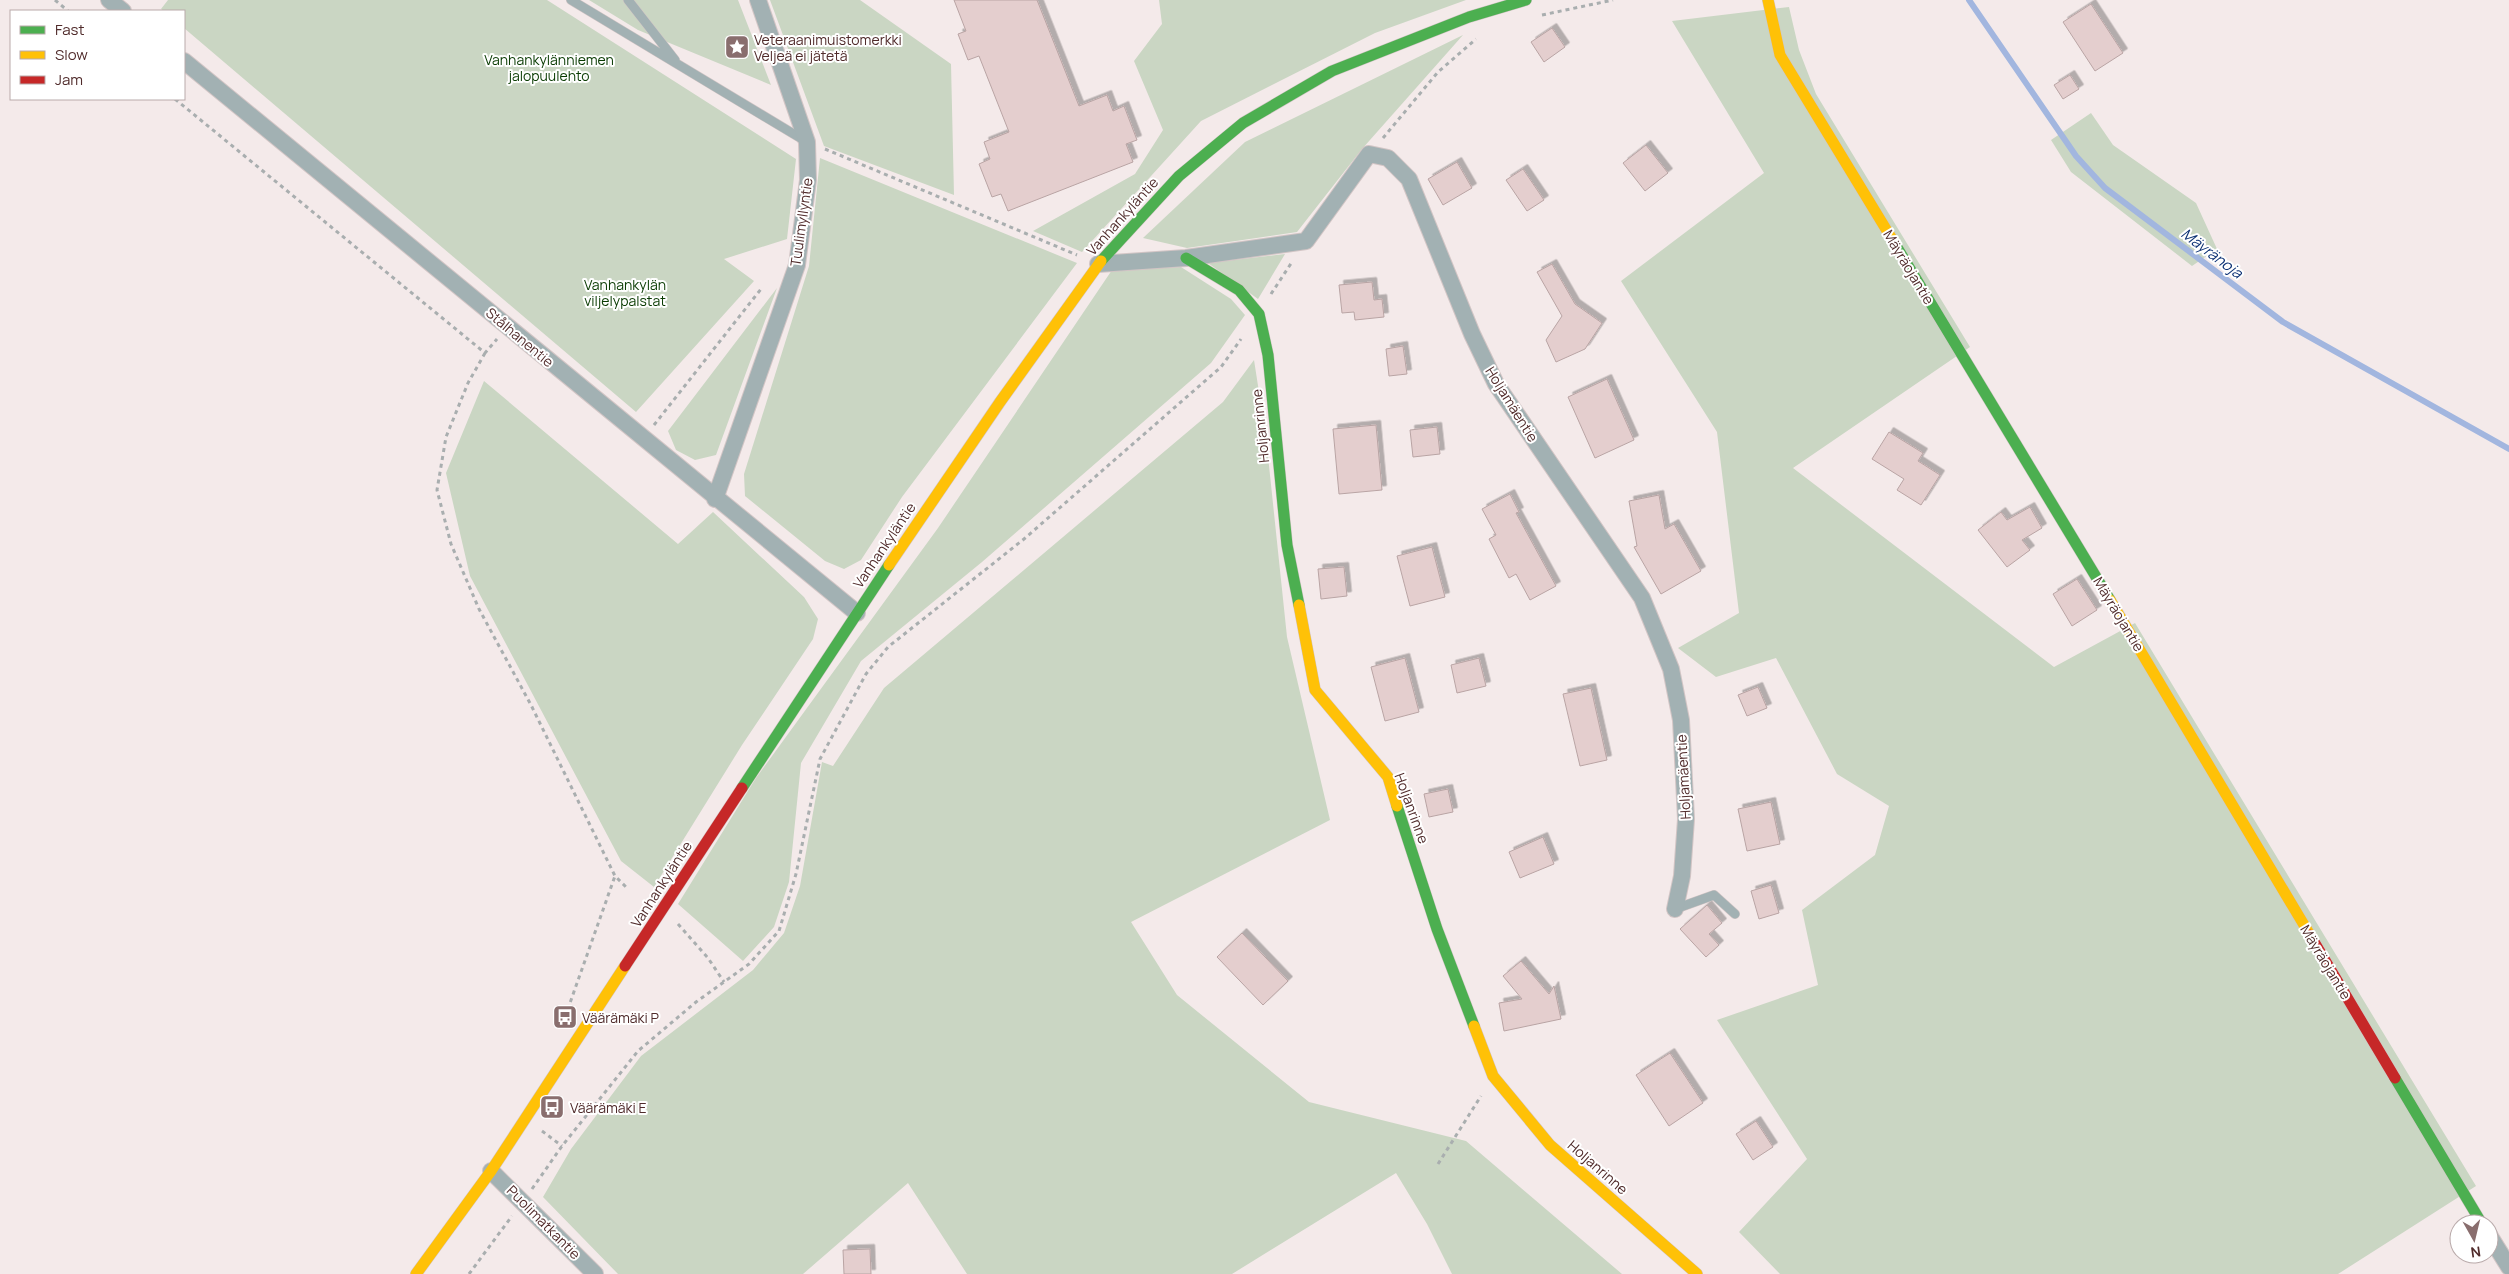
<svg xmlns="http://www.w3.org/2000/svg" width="2509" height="1274" viewBox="0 0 2509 1274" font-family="Manrope,sans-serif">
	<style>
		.green { fill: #cad6c3 }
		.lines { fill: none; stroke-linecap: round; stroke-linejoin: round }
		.stream { stroke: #a2b6df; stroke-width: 6 }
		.building { fill: #e4cece; stroke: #b9a4a4; filter: url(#shadow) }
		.lane-casing { stroke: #d2c5c5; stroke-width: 10 }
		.street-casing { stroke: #d2c5c5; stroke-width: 18 }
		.fast-casing { stroke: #d2c5c5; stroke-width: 12 }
		.slow-casing { stroke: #d2c5c5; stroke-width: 12 }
		.jam-casing { stroke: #d2c5c5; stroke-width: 12 }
		.path { stroke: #a9aeaf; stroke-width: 3; stroke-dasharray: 4 4; stroke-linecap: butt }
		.lane { stroke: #a2b1b3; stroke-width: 9 }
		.street { stroke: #a2b1b3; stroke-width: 16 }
		.fast { stroke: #4caf50; stroke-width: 11 }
		.slow { stroke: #ffc107; stroke-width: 11 }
		.jam { stroke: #c62828; stroke-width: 11 }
		.labels { text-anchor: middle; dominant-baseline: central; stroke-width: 4; stroke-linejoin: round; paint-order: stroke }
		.poi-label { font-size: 14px; fill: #502b2b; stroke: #fff; text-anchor: start }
		.park-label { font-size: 14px; fill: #093b02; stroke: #fff }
		.street-label { font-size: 14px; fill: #502b2b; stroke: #fff }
		.water-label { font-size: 15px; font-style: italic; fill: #0a2f73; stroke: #fff }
	</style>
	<defs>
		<filter id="shadow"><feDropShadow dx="4.5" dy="-4.5" stdDeviation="0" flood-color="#0004"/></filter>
	</defs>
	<rect width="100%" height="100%" fill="#f4eaea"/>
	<path class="green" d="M168 0H547L796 159 787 239 724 259 754 281 636 412 184 28V11H164L161 9Z
		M589 0H738L771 85 638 30Z
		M770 0H860L951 64 954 195 824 146Z
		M1159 0H1466L1375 33 1201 121 1082 252 1033 231 1135 174 1163 130 1134 61 1162 24Z
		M1789 7 1799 50 1816 94 1970 347 1793 468 2054 667 2135 623 2476 1186 2338 1274H1780L1739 1232 1807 1159 1717 1020 1818 985 1802 910 1875 855 1889 806 1837 774 1776 658 1716 677 1678 648 1739 613 1717 432 1621 281 1764 173 1672 21Z
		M1463 35 1362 149 1297 232 1187 248 1143 238 1245 142Z
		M2091 113 2113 145 2196 203 2217 249 2192 266 2071 172 2051 140Z
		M820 158 1077 263 902 497 861 560 844 569 825 561 745 496 744 474 809 266Z
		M1285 254 1258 299 1208 263Z
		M1181 267 1231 299 1245 315 1211 363 982 562 861 661 801 763 789 882 774 927 743 961 678 904 756 778 938 528 1112 270Z
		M777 288 716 455 695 460 676 450 668 431Z
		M1254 360 1266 437 1287 637 1330 820 1131 922 1177 995 1309 1102 1466 1141 1622 1274H1452L1427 1224 1396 1173 1232 1274H967L908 1183 803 1274H618L543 1197 571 1149 641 1056 753 970 784 933 800 886 822 762 833 766 884 688 1223 402Z
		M484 381 678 544 713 512 804 597 818 619 813 639 742 745 654 887 621 861 470 576 446 473Z"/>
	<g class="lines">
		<path class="stream" d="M1969 0 2076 156 2105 188 2283 322 2509 449"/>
	</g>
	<path class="building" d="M954 0H1037L1079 106 1107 95 1113 111 1124 106 1137 140 1126 144 1133 162 1008 211 1001 194 992 197 979 164 990 159 984 142 1009 132 979 56 968 60 958 34 966 31Z
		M2091 4 2123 53 2095 71 2063 22Z
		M1552 28 1565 47 1544 62 1531 42Z
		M2070 75 2079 89 2063 99 2054 85Z
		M1646 145 1668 173 1645 191 1623 163Z
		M1457 162 1472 188 1443 205 1428 179Z
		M1523 169 1544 200 1527 211 1506 180Z
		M1552 264 1575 304 1602 323 1585 349 1556 362 1546 340 1562 316 1537 272Z
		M1372 282 1374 300 1382 299 1384 317 1355 320 1354 312 1342 313 1339 285Z
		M1403 346 1407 374 1389 376 1386 349Z
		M1607 379 1634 440 1595 458 1568 397Z
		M1376 425 1382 490 1339 494 1333 429Z
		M1437 427 1440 454 1413 457 1410 430Z
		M1889 432 1923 453 1918 461 1940 475 1921 505 1897 490 1904 479 1872 459Z
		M1510 494 1519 512 1516 513 1556 586 1530 600 1516 574 1509 578 1489 539 1496 535 1482 509Z
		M1659 495 1665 529 1674 524 1701 571 1661 594 1634 547 1637 546 1629 501Z
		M2030 507 2042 528 2022 540 2030 550 2007 567 1978 530 2001 512 2007 520Z
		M1432 547 1445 597 1410 606 1397 556Z
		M1344 567 1347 596 1321 599 1318 569Z
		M2077 579 2097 610 2072 626 2053 594Z
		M1405 658 1419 712 1385 721 1371 667Z
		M1479 658 1486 686 1457 693 1451 665Z
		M1758 687 1767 708 1747 716 1738 695Z
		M1591 688 1607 760 1580 766 1563 694Z
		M1448 789 1453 812 1429 817 1424 794Z
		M1771 802 1780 844 1747 851 1738 809Z
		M1543 837 1554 864 1520 878 1509 852Z
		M1771 885 1779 913 1759 919 1751 891Z
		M1707 905 1722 923 1709 934 1719 945 1706 957 1680 929Z
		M1242 933 1288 981 1263 1005 1217 957Z
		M1521 961 1549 994 1554 986 1561 1019 1504 1031 1499 1003 1522 999 1503 976Z
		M1670 1053 1703 1103 1669 1126 1636 1075Z
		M1756 1121 1773 1147 1753 1160 1736 1134Z
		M870 1249 871 1274H844L843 1250Z"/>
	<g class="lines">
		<defs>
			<path id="lane" d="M571 0 807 142
				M628 0 675 60
				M1675 909 1714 895 1735 914"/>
			<path id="street" d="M109 0 123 11
				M184 61 857 613
				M1098 264 1186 258 1306 241 1369 154 1388 158 1409 179 1472 334 1496 384 1642 598 1671 669 1681 720 1686 819 1682 876 1675 909
				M715 499 797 265 808 180 807 142 758 0
				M491 1171 595 1274
				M2489 1235 2509 1267"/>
			<path id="fast" d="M1892 239 2110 600
				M1186 258 1239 290 1259 314 1268 355 1287 545 1299 605
				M1101 261 1179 176 1243 123 1332 71 1469 17 1526 0
				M742 788 889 565
				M1397 806 1437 929 1474 1026
				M2395 1078 2482 1224"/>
			<path id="slow" d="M1768 0 1780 55 1892 239
				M889 565 1000 402 1101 261
				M2110 600 2310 935
				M1299 605 1315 690 1388 777 1397 806
				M1474 1026 1493 1076 1550 1145 1697 1274
				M416 1274 491 1171 625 966"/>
			<path id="jam" d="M2310 935 2395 1078
				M625 966 742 788"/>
		</defs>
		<use href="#lane" class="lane-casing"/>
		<use href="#street" class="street-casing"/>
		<use href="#fast" class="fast-casing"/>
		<use href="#slow" class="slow-casing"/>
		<use href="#jam" class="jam-casing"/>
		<path class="path" d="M55 0 68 11
			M1542 15 1613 0
			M175 99 485 353 497 339
			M1383 138 1438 72 1476 39
			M825 149 1077 255
			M1271 294 1292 262
			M485 353 468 383 446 437 437 490 451 544 479 609 531 705 615 876 627 888
			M654 425 761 289
			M678 924 708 958 724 982
			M565 1017 615 876
			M542 1131 562 1146
			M1438 1164 1481 1096
			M532 1189 562 1146 638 1051 696 1002 749 964 779 931 796 874 820 759 866 674 888 647 1024 539 1221 367 1241 339
			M469 1274 512 1216"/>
		<use href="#lane" class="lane"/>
		<use href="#street" class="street"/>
		<use href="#fast" class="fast"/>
		<use href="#slow" class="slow"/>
		<use href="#jam" class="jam"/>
	</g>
	<defs>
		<symbol id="sight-square" viewBox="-11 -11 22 22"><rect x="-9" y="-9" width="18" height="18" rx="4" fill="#896e6e" stroke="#fff"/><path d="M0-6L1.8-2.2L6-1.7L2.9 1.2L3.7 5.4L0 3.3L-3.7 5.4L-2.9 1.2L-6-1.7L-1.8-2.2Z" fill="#fff"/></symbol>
		<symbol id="bus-square" viewBox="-11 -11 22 22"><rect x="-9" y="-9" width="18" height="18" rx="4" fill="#896e6e" stroke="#fff"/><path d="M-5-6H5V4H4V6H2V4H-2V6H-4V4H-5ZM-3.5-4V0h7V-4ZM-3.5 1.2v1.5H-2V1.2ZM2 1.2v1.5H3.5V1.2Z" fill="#fff"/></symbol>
	</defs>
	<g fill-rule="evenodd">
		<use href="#sight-square" x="723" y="33" width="28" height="28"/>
		<use href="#bus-square" x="551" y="1003" width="28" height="28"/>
		<use href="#bus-square" x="538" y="1093" width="28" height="28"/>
	</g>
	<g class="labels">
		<g class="poi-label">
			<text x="754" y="39">Veteraanimuistomerkki<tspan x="754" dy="16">Veljeä ei jätetä</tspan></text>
			<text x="582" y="1017">Väärämäki P</text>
			<text x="570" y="1107">Väärämäki E</text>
		</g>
		<g class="park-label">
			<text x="549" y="59">Vanhankylänniemen<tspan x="549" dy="16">jalopuulehto</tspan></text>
			<text x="625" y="284">Vanhankylän<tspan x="625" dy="16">viljelypalstat</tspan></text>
		</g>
		<g class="street-label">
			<text transform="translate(1122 216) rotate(-48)">Vanhankyläntie</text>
			<text transform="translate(801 222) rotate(-82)">Tuulimyllyntie</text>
			<text transform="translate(1909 267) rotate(59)">Mäyräojantie</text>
			<text transform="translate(520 337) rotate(40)">Stålhanentie</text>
			<text transform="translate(1512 404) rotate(58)">Holjamäentie</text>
			<text transform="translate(1260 426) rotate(-96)">Holjanrinne</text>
			<text transform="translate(884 545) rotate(-56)">Vanhankyläntie</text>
			<text transform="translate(2119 614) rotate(59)">Mäyräojantie</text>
			<text transform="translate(1683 777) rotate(-93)">Holjamäentie</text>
			<text transform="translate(1412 808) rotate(70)">Holjanrinne</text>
			<text transform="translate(661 884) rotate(-57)">Vanhankyläntie</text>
			<text transform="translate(2326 962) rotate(59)">Mäyräojantie</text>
			<text transform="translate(1598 1167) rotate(41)">Holjanrinne</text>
			<text transform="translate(544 1222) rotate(45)">Puolimatkantie</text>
		</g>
		<g class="water-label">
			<text transform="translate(2212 253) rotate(37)">Mäyränoja</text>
		</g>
	</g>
	<rect x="10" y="10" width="175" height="90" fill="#ffffff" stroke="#b9aaaa"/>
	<rect x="20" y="26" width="25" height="8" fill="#4caf50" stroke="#b9aaaa"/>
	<text x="55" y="35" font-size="15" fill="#502b2b">Fast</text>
	<rect x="20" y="51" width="25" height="8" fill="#ffc107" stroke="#b9aaaa"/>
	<text x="55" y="60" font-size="15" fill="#502b2b">Slow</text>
	<rect x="20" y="76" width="25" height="8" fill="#c62828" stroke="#b9aaaa"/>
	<text x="55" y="85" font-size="15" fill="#502b2b">Jam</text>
	<g transform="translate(2474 1239) rotate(172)"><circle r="24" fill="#ffffff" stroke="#b9aaaa"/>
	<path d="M0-4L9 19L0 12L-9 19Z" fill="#896e6e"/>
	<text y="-8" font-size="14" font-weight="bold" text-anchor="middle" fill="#502b2b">N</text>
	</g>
</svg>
